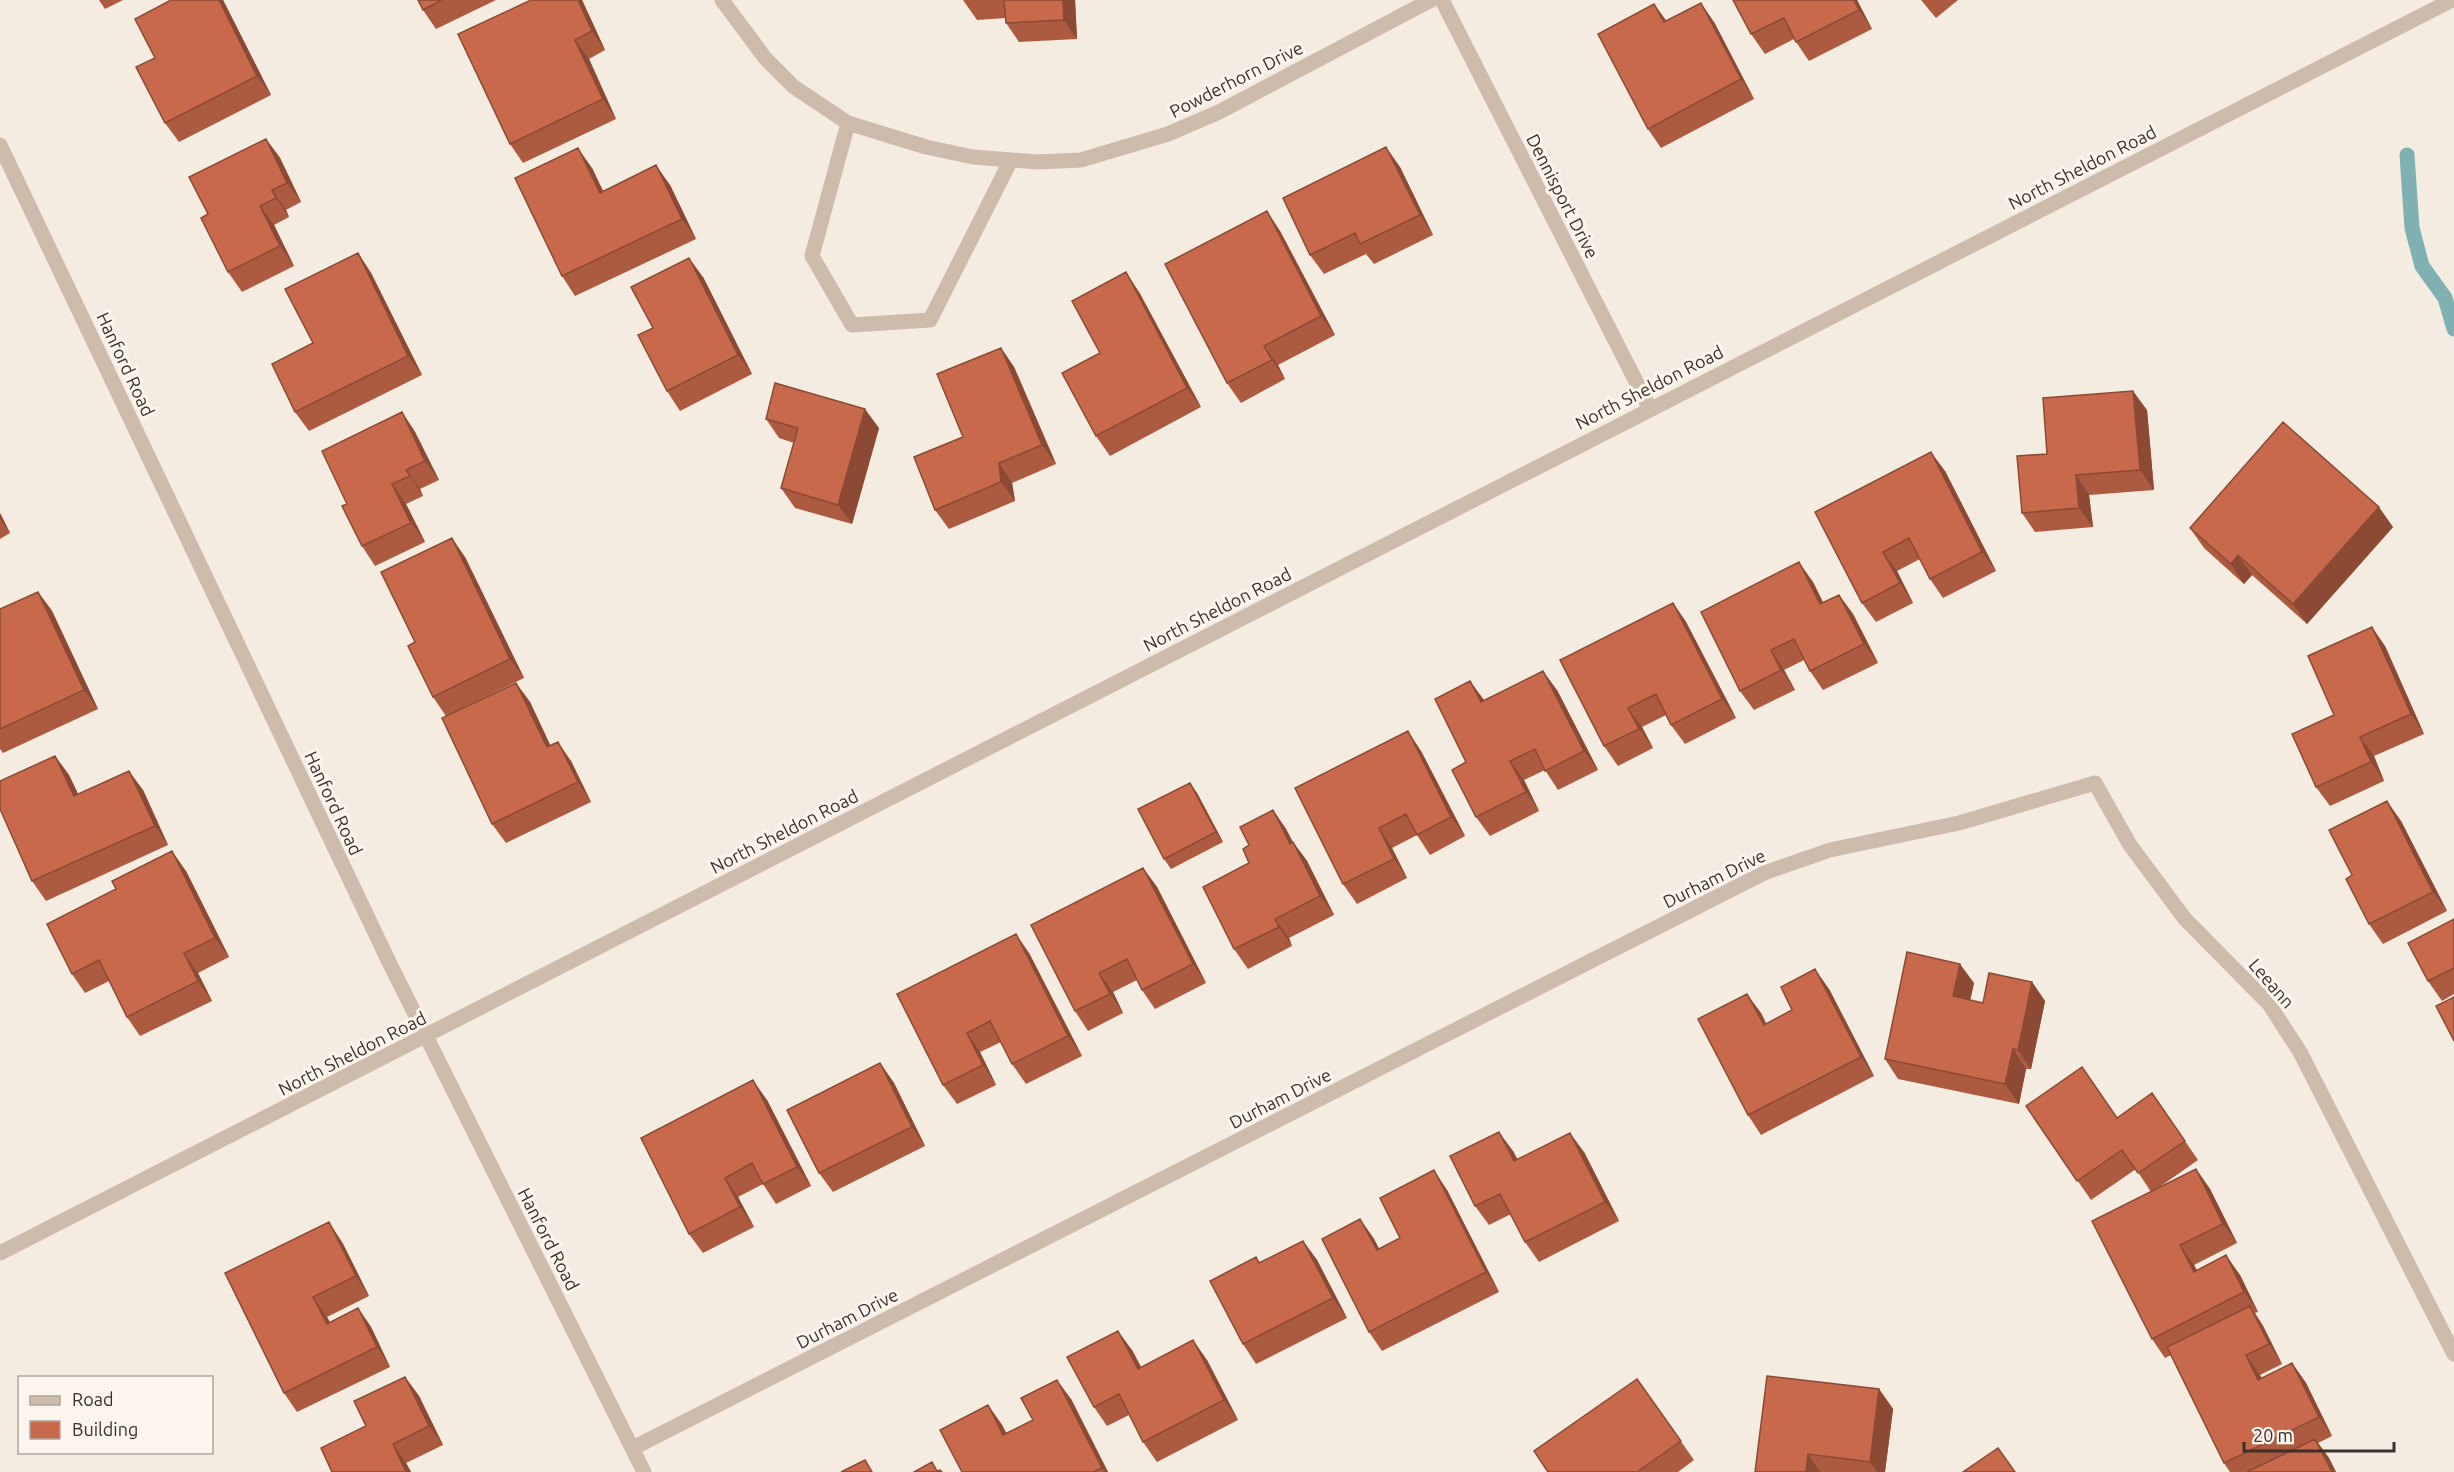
<svg xmlns="http://www.w3.org/2000/svg" width="2454" height="1472" viewBox="0 0 2454 1472" font-family="Ubuntu,sans-serif">
	<style>
		.lines { fill: none; stroke-linecap: round; stroke-linejoin: round }
		.stream { stroke: #7fb0b2; stroke-width: 15 }
		.minor { stroke: #cdbbac; stroke-width: 15 }
		.tertiary { stroke: #cdbbac; stroke-width: 15 }
		.wall { fill: #ac5a40 }
		.shaded-wall { fill: #8c4a34 }
		.building { fill: #c8694b; stroke: #8c4a34; stroke-width: 1.5 }
		.labels { text-anchor: middle; dominant-baseline: central; stroke-width: 6; stroke-linejoin: round; paint-order: stroke }
		.street-label { font-size: 18px; fill: #3b302b; stroke: #fbf5ee }
	</style>
	<rect width="100%" height="100%" fill="#f4ebe1"/>
	<g class="lines">
		<path class="stream" d="M2407 155 2412 228 2422 266 2445 298 2454 329"/>
		<path class="minor" d="M722 0 765 58 794 87 848 123 926 147 973 157 1038 162 1081 160 1168 134 1219 112 1431 0
			M1442 0 1650 409
			M848 123 812 256 852 325 930 320 1011 160
			M0 145 389 962 644 1472
			M633 1448 1764 873 1830 850 1959 823 2095 783 2130 845 2185 919 2269 1004 2300 1052 2454 1354"/>
		<path class="tertiary" d="M0 1253 2452 0"/>
	</g>
	<path class="wall" d="M99 0H123L105 9Z
		M223 0 271 95 179 142 165 123 155 58Z
		M418 0H496L436 29 423 10Z
		M531 0H582L605 50 589 59 616 119 523 163 510 144Z
		M963 0H1075L1077 39 1019 42 1006 23V18L977 20Z
		M1733 0H1857L1872 29 1809 61 1794 39 1765 54 1751 34Z
		M1921 0H1958L1936 18Z
		M1654 4 1666 21 1714 22 1754 99 1661 148 1648 129Z
		M266 139 280 158 301 202 286 210 289 217 274 225 294 266 242 292 228 272 208 214Z
		M1400 167 1433 235 1374 264 1366 254 1324 274 1310 255Z
		M592 168 603 191 670 185 696 239 575 296 562 276Z
		M1280 231 1335 335 1278 365 1285 379 1241 403 1227 383Z
		M358 253 371 273 422 375 309 431 295 412 313 343Z
		M703 277 752 374 680 411 667 391 653 328Z
		M1139 292 1201 407 1110 456 1096 436 1100 353Z
		M1001 348 1014 367 1056 464 1012 483 1015 501 949 529 935 510 963 437Z
		M2147 410 2154 490 2089 495 2093 527 2035 532 2022 513 2047 454Z
		M402 412 415 432 439 480 420 489 423 496 406 504 425 542 375 566 362 546 347 504Z
		M766 419 879 428 852 524 795 508 781 488 794 443 779 438Z
		M1945 471 1996 571 1943 598 1930 579 1920 559 1897 571 1913 603 1876 622 1862 603 1815 512Z
		M0 513 10 533 0 539Z
		M2393 527 2307 624 2252 575 2244 584 2204 548 2190 528Z
		M465 557 524 678 448 715 516 683 530 702 550 745 571 761 591 802 506 843 492 824 446 716 433 697 415 642Z
		M1813 582 1823 603 1839 595 1853 614 1878 663 1823 690 1810 671 1804 660 1784 670 1795 690 1754 710 1740 691Z
		M38 592 52 611 98 709 3 753 0 749V609Z
		M1673 603 1686 622 1736 718 1685 744 1671 725 1666 715 1642 727 1653 748 1618 766 1604 746Z
		M2385 646 2424 734 2374 756 2384 781 2330 806 2316 787 2334 715Z
		M1557 690 1598 770 1558 790 1545 770 1524 780 1539 811 1490 836 1476 817 1466 762 1484 701Z
		M1421 751 1465 836 1430 855 1417 835 1392 848 1407 878 1357 904 1343 884Z
		M55 756 69 775 78 794 143 790 168 845 46 901 32 881Z
		M1190 783 1197 793 1223 842 1171 869 1164 859Z
		M1273 810 1286 829 1293 842 1307 861 1334 915 1289 938 1292 946 1248 969 1234 949 1249 863V845Z
		M2401 821 2447 911 2383 944 2369 924 2352 875Z
		M1143 868 1157 887 1206 983 1155 1009 1142 990 1137 980 1113 992 1123 1013 1088 1031 1075 1011Z
		M186 871 229 957 198 973 212 1001 140 1036 127 1017 109 981 85 993 72 974Z
		M2454 919V994L2442 1001 2428 981Z
		M1029 953 1082 1056 1026 1084 1012 1064 1001 1042 980 1052 996 1085 957 1104 943 1085 897 994Z
		M2032 982 2045 1001 2031 1069H2026L2019 1104 1898 1079 1885 1059 1974 983 1970 1000 1983 1003Z
		M1829 989 1874 1076 1761 1135 1748 1115 1761 1013 1766 1024Z
		M880 1063 894 1083 925 1146 833 1192 819 1173Z
		M2152 1093 2198 1160 2158 1188 2196 1169 2210 1189 2237 1243 2194 1265 2197 1270 2240 1275 2258 1312 2255 1313 2263 1326 2282 1364 2260 1375 2262 1379 2292 1363 2306 1383 2332 1436 2318 1443 2329 1458 2336 1472H2230L2224 1463 2171 1355 2165 1358 2152 1339 2151 1192 2136 1169 2091 1200 2026 1106 2117 1118Z
		M767 1100 811 1186 776 1204 763 1184 738 1197 754 1227 703 1253 689 1234Z
		M1513 1151 1517 1159 1584 1152 1619 1221 1539 1262 1525 1242 1511 1214 1489 1225 1475 1206Z
		M1447 1190 1499 1292 1382 1351 1369 1332 1360 1219 1374 1239 1379 1249 1400 1238Z
		M1303 1241 1317 1260 1347 1318 1256 1364 1243 1344 1260 1263Z
		M342 1242 369 1296 327 1317 330 1322 358 1308 371 1327 390 1367 297 1412 284 1393 225 1273Z
		M1132 1350 1141 1367 1207 1360 1238 1420 1157 1462 1143 1442 1129 1415 1107 1426 1094 1407Z
		M405 1377 419 1396 443 1445 406 1463 411 1472H332L366 1426Z
		M1637 1379 1694 1460 1678 1472H1548Z
		M1879 1389 1893 1409 1885 1472H1755Z
		M1071 1399 1108 1472H962L988 1405 1002 1425 1006 1433 1033 1420Z"/>
	<path class="shaded-wall" d="M219 0H223L271 95 257 76Z
		M578 0H582L605 50 592 31Z
		M1063 0H1075L1077 39 1064 20Z
		M1854 0H1857L1872 29 1859 10Z
		M1701 3 1714 22 1754 99 1741 79Z
		M1654 4 1668 23 1664 22Z
		M575 40 589 59 616 119 603 99Z
		M266 139 280 158 301 202 287 183Z
		M1386 147 1400 167 1433 235 1420 215Z
		M578 148 592 168 613 212 600 193Z
		M656 165 670 185 696 239 682 219Z
		M272 190 286 210 289 217 276 198Z
		M260 206 274 225 294 266 280 246Z
		M1267 211 1280 231 1335 335 1321 316Z
		M358 253 371 273 422 375 408 356Z
		M689 258 703 277 752 374 738 355Z
		M1126 272 1139 292 1201 407 1187 388Z
		M1264 346 1278 365 1285 379 1272 360Z
		M1001 348 1014 367 1056 464 1042 445Z
		M2133 391 2147 410 2154 490 2140 470Z
		M865 409 879 428 852 524 838 505Z
		M402 412 415 432 439 480 425 461Z
		M1931 452 1945 471 1996 571 1982 552Z
		M999 463 1012 483 1015 501 1001 482Z
		M406 470 420 489 423 496 410 476Z
		M2076 475 2089 495 2093 527 2079 508Z
		M392 484 406 504 425 542 411 523Z
		M2379 507 2393 527 2307 624 2293 604Z
		M0 513 10 533 0 519Z
		M452 538 465 557 524 678 510 659Z
		M1883 552 1897 571 1913 603 1900 583Z
		M2238 555 2252 575 2244 584 2231 564Z
		M1799 562 1813 582 1834 624 1820 604Z
		M38 592 52 611 98 709 84 690Z
		M1839 595 1853 614 1878 663 1864 644Z
		M1673 603 1686 622 1736 718 1722 699Z
		M2372 627 2385 646 2424 734 2411 714Z
		M1771 650 1784 670 1795 690 1781 670Z
		M1543 671 1557 690 1598 770 1584 751Z
		M1470 681 1484 700 1495 722 1481 702Z
		M516 683 530 702 560 766 547 747Z
		M1628 708 1642 727 1653 748 1639 729Z
		M1408 731 1421 751 1465 836 1451 817Z
		M2360 737 2374 756 2384 781 2371 762Z
		M558 742 571 761 591 802 578 782Z
		M55 756 69 775 88 815 74 796Z
		M1510 761 1524 780 1539 811 1526 792Z
		M129 771 143 790 168 845 155 826Z
		M1190 783 1197 793 1223 842 1216 832Z
		M2387 801 2401 821 2447 911 2433 892Z
		M1273 810 1286 829 1303 863 1290 844Z
		M1379 828 1392 848 1407 878 1394 859Z
		M1293 842 1307 861 1334 915 1320 896Z
		M172 851 186 871 229 957 215 938Z
		M1143 868 1157 887 1206 983 1193 964Z
		M1275 919 1289 938 1292 946 1279 927Z
		M1016 934 1029 953 1082 1056 1068 1036Z
		M184 953 198 973 212 1001 198 981Z
		M1960 964 1974 983 1967 1015 1953 996Z
		M1815 969 1829 989 1874 1076 1861 1057Z
		M1099 973 1113 992 1123 1013 1110 994Z
		M2032 982 2045 1001 2031 1069 2018 1050Z
		M1747 994 1761 1013 1777 1045 1764 1025Z
		M967 1033 980 1052 996 1085 983 1065Z
		M2013 1049 2026 1069 2019 1104 2005 1084Z
		M880 1063 894 1083 925 1146 912 1127Z
		M753 1080 767 1100 811 1186 797 1167Z
		M1499 1132 1513 1151 1528 1180 1514 1161Z
		M1570 1133 1584 1152 1619 1221 1605 1202Z
		M2196 1169 2210 1189 2237 1243 2223 1224Z
		M1434 1170 1447 1190 1499 1292 1486 1272Z
		M725 1178 738 1197 754 1227 740 1207Z
		M1360 1219 1374 1239 1390 1270 1377 1250Z
		M329 1222 342 1242 369 1296 356 1276Z
		M1303 1241 1317 1260 1347 1318 1333 1298Z
		M2180 1245 2194 1265 2207 1291 2194 1272Z
		M2226 1255 2240 1275 2258 1312 2244 1292Z
		M313 1297 327 1317 340 1343 327 1324Z
		M2250 1306 2263 1326 2282 1364 2269 1344Z
		M358 1308 371 1327 390 1367 377 1347Z
		M1118 1331 1132 1350 1152 1388 1138 1369Z
		M1193 1340 1207 1360 1238 1420 1224 1400Z
		M2246 1355 2260 1375 2272 1400 2258 1380Z
		M2292 1363 2306 1383 2332 1436 2319 1417Z
		M405 1377 419 1396 443 1445 429 1426Z
		M1057 1380 1071 1399 1108 1472H1105L1102 1468Z
		M1879 1389 1893 1409 1885 1472H1877L1870 1462Z
		M988 1405 1002 1425 1017 1454 1003 1435Z
		M2315 1439 2329 1458 2336 1472H2332Z
		M393 1444 406 1463 411 1472H406Z
		M1808 1454 1820 1472H1806Z"/>
	<path class="building" d="M171 0H219L257 76 165 123 136 67 155 58 135 19Z
		M418 0H442L423 10Z
		M531 0H578L592 31 575 40 603 99 510 144 458 34Z
		M1004 0H1063L1064 20 1006 23Z
		M1733 0H1854L1859 10 1796 42 1784 18 1751 34Z
		M1701 3 1741 79 1648 129 1598 34 1654 4 1664 22Z
		M266 139 287 183 272 190 276 198 260 206 280 246 228 272 201 218 208 214 189 177Z
		M1386 147 1420 215 1360 244 1355 233 1310 255 1283 198Z
		M578 148 600 193 656 165 682 219 562 276 515 178Z
		M1267 211 1321 316 1264 346 1272 360 1227 383 1165 264Z
		M358 253 408 356 295 412 272 364 313 343 285 289Z
		M689 258 738 355 667 391 638 335 653 328 631 287Z
		M1126 272 1187 388 1096 436 1062 373 1100 353 1072 301Z
		M1001 348 1042 445 999 463 1001 482 935 510 914 457 963 437 937 374Z
		M775 383 865 409 838 505 781 488 798 428 766 419Z
		M2133 391 2140 470 2076 475 2079 508 2022 513 2017 456 2047 454 2043 398Z
		M402 412 425 461 406 470 410 476 392 484 411 523 362 546 342 506 347 504 322 451Z
		M2283 422 2379 507 2293 604 2238 555 2231 564 2190 528Z
		M1931 452 1982 552 1930 579 1909 538 1883 552 1900 583 1862 603 1815 512Z
		M452 538 510 659 433 697 408 646 415 642 381 572Z
		M1799 562 1820 604 1839 595 1864 644 1810 671 1794 639 1771 650 1781 670 1740 691 1701 612Z
		M38 592 84 690 0 729V609Z
		M1673 603 1722 699 1671 725 1656 694 1628 708 1639 729 1604 746 1560 660Z
		M2372 627 2411 714 2360 737 2371 762 2316 787 2292 734 2334 715 2308 656Z
		M1543 671 1584 751 1545 771 1535 749 1510 761 1526 792 1476 817 1452 770 1466 762 1435 699 1470 681 1481 702Z
		M516 683 547 747 558 742 578 782 492 824 442 718Z
		M1408 731 1451 817 1417 835 1406 814 1379 828 1394 859 1343 884 1295 788Z
		M55 756 74 796 129 771 155 826 32 881 0 809V781Z
		M1190 783 1216 832 1164 859 1138 809Z
		M2387 801 2433 892 2369 924 2346 879 2352 875 2329 830Z
		M1273 810 1290 844 1293 842 1320 896 1275 919 1279 927 1234 949 1203 887 1249 863 1243 849 1249 845 1240 827Z
		M172 851 215 938 184 953 198 981 127 1017 99 960 72 974 47 924 116 889 112 881Z
		M1143 868 1193 964 1142 990 1127 959 1099 973 1110 994 1075 1011 1031 925Z
		M2454 919V968L2428 981 2408 943Z
		M1016 934 1068 1036 1012 1064 990 1021 967 1033 983 1065 943 1085 897 994Z
		M1907 952 1960 964 1953 996 1983 1003 1989 973 2032 982 2018 1050 2013 1049 2005 1084 1885 1059Z
		M1815 969 1861 1057 1748 1115 1698 1019 1747 994 1764 1025 1792 1010 1781 987Z
		M2454 997V1041L2436 1006Z
		M880 1063 912 1127 819 1173 787 1110Z
		M2082 1067 2117 1118 2152 1093 2185 1141 2138 1173 2122 1150 2077 1181 2026 1106Z
		M753 1080 797 1167 763 1184 752 1163 725 1178 740 1207 689 1234 641 1138Z
		M1499 1132 1514 1161 1570 1133 1605 1202 1525 1242 1500 1194 1475 1206 1450 1156Z
		M2196 1169 2223 1224 2180 1245 2194 1272 2226 1255 2244 1292 2152 1339 2092 1221Z
		M1434 1170 1486 1272 1369 1332 1322 1239 1360 1219 1377 1250 1400 1238 1380 1198Z
		M329 1222 356 1276 313 1297 327 1324 358 1308 377 1347 284 1393 225 1273Z
		M1303 1241 1333 1298 1243 1344 1210 1281 1256 1257 1259 1263Z
		M2250 1306 2269 1344 2246 1355 2258 1380 2292 1363 2319 1417 2224 1463 2167 1347Z
		M1118 1331 1138 1369 1193 1340 1224 1400 1143 1442 1119 1394 1094 1407 1067 1357Z
		M1767 1376 1879 1389 1870 1462 1808 1454 1806 1472H1755Z
		M405 1377 429 1426 393 1444 406 1472H332L321 1448 366 1426 354 1401Z
		M1637 1379 1681 1441 1637 1472H1548L1534 1451Z
		M1057 1380 1102 1468 1093 1472H962L940 1430 988 1405 1003 1435 1033 1420 1021 1398Z
		M2315 1439 2332 1472H2247Z
		M1998 1448 2015 1472H1963Z
		M865 1460 872 1472H841Z
		M932 1462 937 1471 940 1470 942 1472H914Z"/>
	<g class="labels">
		<g class="street-label">
			<text transform="translate(1236 79) rotate(-27)">Powderhorn Drive</text>
			<text transform="translate(2082 167) rotate(-27)">North Sheldon Road</text>
			<text transform="translate(1563 196) rotate(63)">Dennisport Drive</text>
			<text transform="translate(126 364) rotate(65)">Hanford Road</text>
			<text transform="translate(1649 387) rotate(-27)">North Sheldon Road</text>
			<text transform="translate(1217 609) rotate(-27)">North Sheldon Road</text>
			<text transform="translate(334 803) rotate(65)">Hanford Road</text>
			<text transform="translate(784 831) rotate(-27)">North Sheldon Road</text>
			<text transform="translate(1714 878) rotate(-26)">Durham Drive</text>
			<text transform="translate(2272 983) rotate(49)">Leeann</text>
			<text transform="translate(352 1053) rotate(-27)">North Sheldon Road</text>
			<text transform="translate(1280 1098) rotate(-27)">Durham Drive</text>
			<text transform="translate(549 1239) rotate(63)">Hanford Road</text>
			<text transform="translate(847 1318) rotate(-27)">Durham Drive</text>
		</g>
	</g>
	<rect x="18" y="1376" width="195" height="78" fill="#fbf5ee" stroke="#aea6a0" stroke-width="1.5"/>
	<rect x="30" y="1396" width="30" height="9" fill="#cdbbac" stroke="#aea6a0" stroke-width="1.5"/>
	<text x="72" y="1406" font-size="18" fill="#3b302b">Road</text>
	<rect x="30" y="1421" width="30" height="18" fill="#c8694b" stroke="#aea6a0" stroke-width="1.5"/>
	<text x="72" y="1436" font-size="18" fill="#3b302b">Building</text>
	<path d="M2244 1442v9h150v-9" fill="none" stroke="#3b302b" stroke-width="3"/>
	<text x="2253" y="1442" font-size="18" fill="#3b302b" stroke="#fbf5ee" stroke-width="4.5" paint-order="stroke">20 m</text>
</svg>
